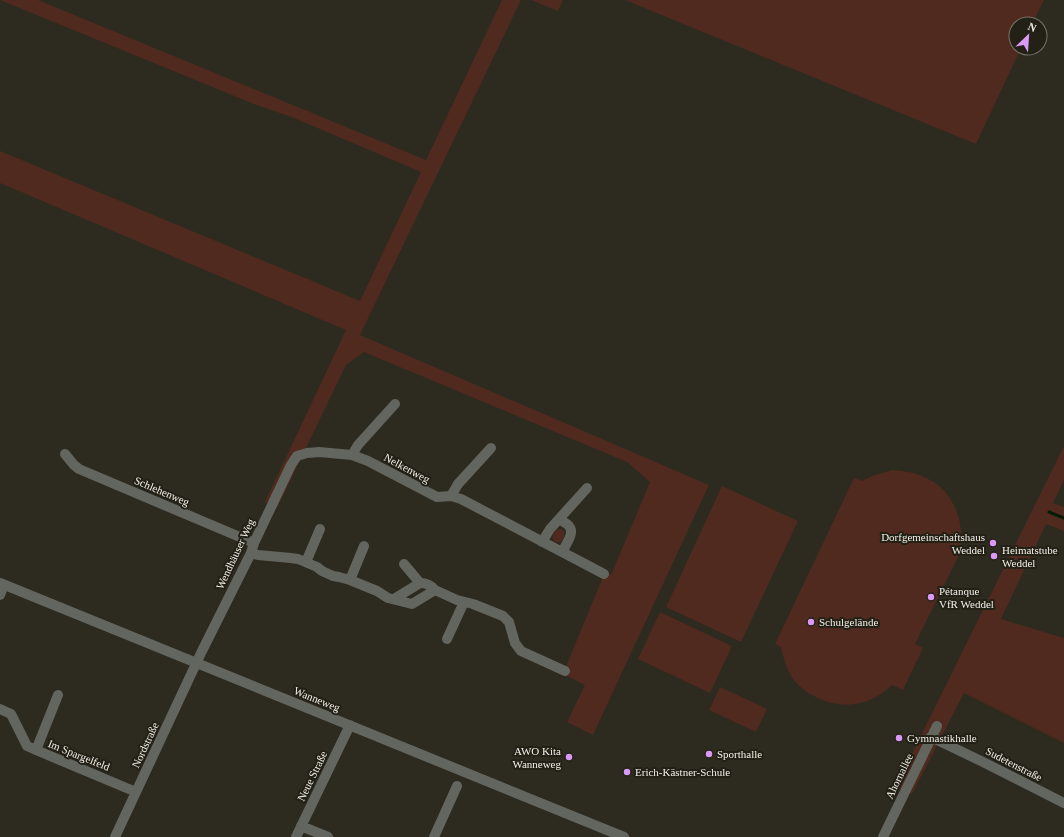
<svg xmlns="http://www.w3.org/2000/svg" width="1064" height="837" viewBox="0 0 1064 837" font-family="'Times New Roman',serif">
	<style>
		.green { fill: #502a1e }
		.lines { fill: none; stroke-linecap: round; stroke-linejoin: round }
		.stream { stroke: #021b05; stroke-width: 3 }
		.minor { stroke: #63655f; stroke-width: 10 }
		.poi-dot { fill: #db99f5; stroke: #232016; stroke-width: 1.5 }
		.labels { text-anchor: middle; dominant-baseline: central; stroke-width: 4; stroke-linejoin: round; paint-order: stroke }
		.street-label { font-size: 11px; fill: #f2f0e9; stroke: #232016 }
		.poi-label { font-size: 11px; fill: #f2f0e9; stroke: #232016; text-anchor: start }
	</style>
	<rect width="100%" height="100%" fill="#2d2a1f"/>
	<path class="green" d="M0 0H38L426 160 502 0H521L360 335 709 485 593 735 567 722 585 685 563 674 605 572 611 575 650 482 627 462 364 352 346 365 277 508 265 502 346 330 0 183V151L360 301 421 172 294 118 254 104Z
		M531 0H563L558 11Z
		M625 0H1044L1032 24H1016V48H1021L976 144Z
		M1064 446V480L1053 503 1064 507V531L1046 524 1001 619 1064 638V743L964 693 912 794 896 786Z
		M892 470C902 471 913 472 922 476 954 488 967 524 959 555L915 644 923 648 903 690 892 685C883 693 872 701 860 703 835 709 805 697 791 676 786 667 783 657 781 647L775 644 854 478 862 481 872 476Z
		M722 486 798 521 741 642 666 607Z
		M561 529 563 530C565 535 564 539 560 542H555L552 537 556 530Z
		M660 612 732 646 710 693 638 659Z
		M720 687 767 709 756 732 709 710Z"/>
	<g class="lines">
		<path class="stream" d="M1049 512 1064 518"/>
		<path class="minor" d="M65 454 74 465 79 469 254 543
			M352 455 358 445 395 404
			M451 496 458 484 491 448
			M559 519C562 521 566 523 568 525 576 532 566 544 562 552
			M542 542 550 529 587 488
			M251 553 258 555 291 558 298 559 317 567 322 571 333 576 339 577 350 580 377 591 388 598 412 604 435 590 457 600 473 604 503 616 509 622 515 643 521 651 565 671
			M306 562 320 529
			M404 564 420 583
			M350 580 364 546
			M0 583 624 837
			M0 595 4 585
			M394 599 420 583C426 583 431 585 435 590
			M447 639 464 602
			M0 709 11 714 27 746 36 750 136 792
			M931 737 981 761 1064 803
			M36 750 58 695
			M301 826 328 837
			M115 837 201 653 251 553 254 543 291 465 297 456 307 453 319 452 352 455 368 461 437 497 451 496 461 499 604 574
			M296 837 350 725
			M434 837 457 786
			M883 837 937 726"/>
	</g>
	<g class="poi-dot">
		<circle cx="993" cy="543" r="4"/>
		<circle cx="994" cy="556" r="4"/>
		<circle cx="931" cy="597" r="4"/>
		<circle cx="811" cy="622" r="4"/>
		<circle cx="899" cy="738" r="4"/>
		<circle cx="709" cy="754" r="4"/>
		<circle cx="569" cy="757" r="4"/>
		<circle cx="627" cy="772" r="4"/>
	</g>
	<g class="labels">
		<g class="street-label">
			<text transform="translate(407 468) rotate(28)">Nelkenweg</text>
			<text transform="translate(162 491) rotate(23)">Schlehenweg</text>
			<text transform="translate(235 554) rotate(-65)">Wendhäuser Weg</text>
			<text transform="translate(317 699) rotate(22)">Wanneweg</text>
			<text transform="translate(145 745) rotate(-65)">Nordstraße</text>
			<text transform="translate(79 755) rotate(22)">Im Spargelfeld</text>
			<text transform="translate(1014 764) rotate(27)">Sudetenstraße</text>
			<text transform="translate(312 776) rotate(-64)">Neue Straße</text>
			<text transform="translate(899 776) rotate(-64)">Ahornallee</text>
		</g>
		<g class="poi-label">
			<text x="985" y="537" text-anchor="end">Dorfgemeinschaftshaus<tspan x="985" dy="13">Weddel</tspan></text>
			<text x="1002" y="550">Heimatstube<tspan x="1002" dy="13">Weddel</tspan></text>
			<text x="939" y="591">Pétanque<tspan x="939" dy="13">VfR Weddel</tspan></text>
			<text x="819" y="622">Schulgelände</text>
			<text x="907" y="738">Gymnastikhalle</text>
			<text x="561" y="751" text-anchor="end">AWO Kita<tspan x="561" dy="13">Wanneweg</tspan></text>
			<text x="717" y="754">Sporthalle</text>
			<text x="635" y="772">Erich-Kästner-Schule</text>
		</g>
	</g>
	<g transform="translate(1028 36) rotate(25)"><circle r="19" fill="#232016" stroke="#76736a"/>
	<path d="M0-3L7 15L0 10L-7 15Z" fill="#db99f5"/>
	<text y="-6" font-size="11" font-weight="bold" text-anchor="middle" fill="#f2f0e9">N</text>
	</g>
</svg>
